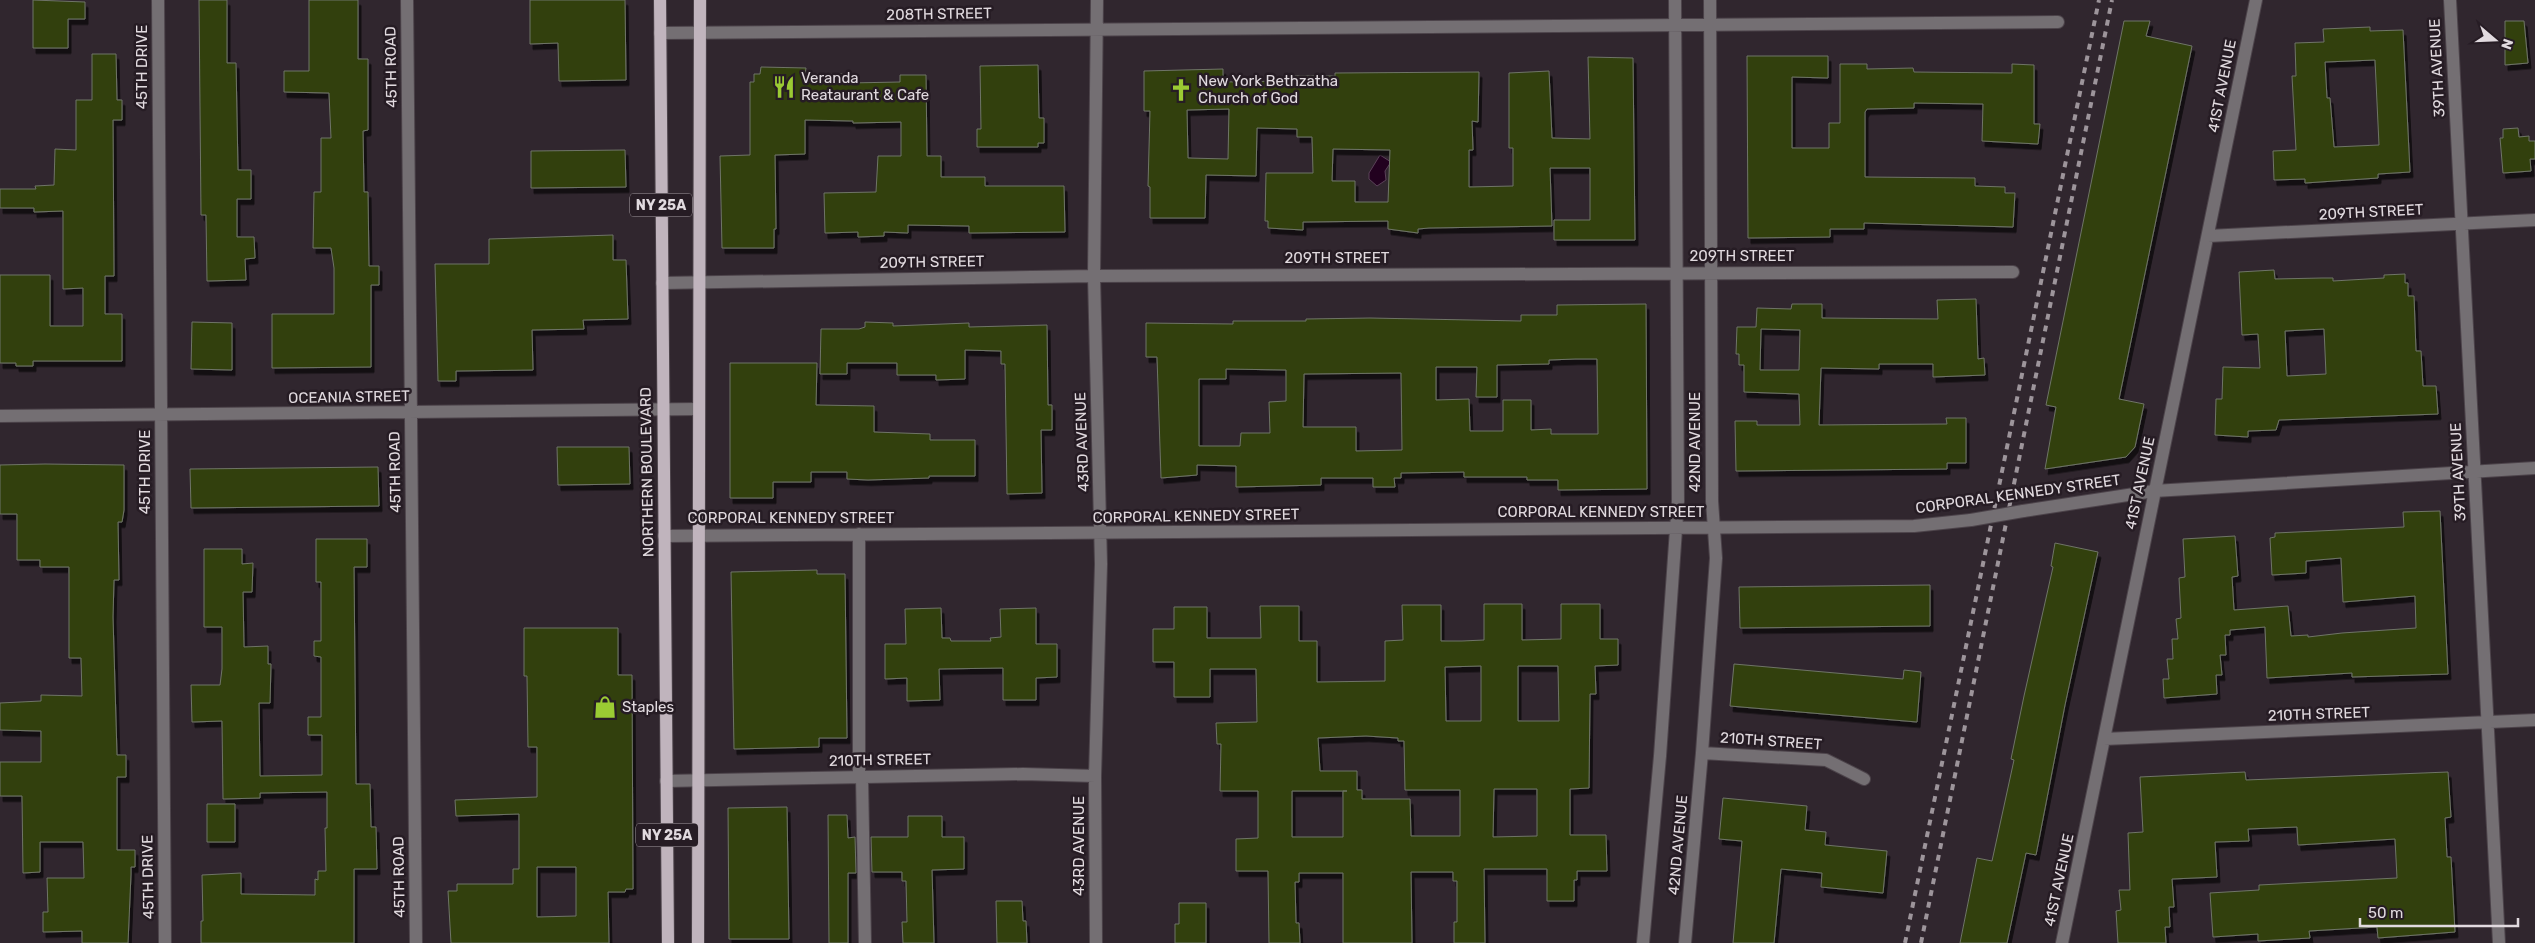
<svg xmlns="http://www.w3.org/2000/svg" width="2535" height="943" viewBox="0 0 2535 943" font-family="Rubik,sans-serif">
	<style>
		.water { fill: #22011f; stroke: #5b4259 }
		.building { fill: #31410e; stroke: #6f7467; fill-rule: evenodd; filter: url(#shadow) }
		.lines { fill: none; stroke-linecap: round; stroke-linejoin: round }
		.minor-casing { stroke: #4c434a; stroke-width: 14 }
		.major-casing { stroke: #4c434a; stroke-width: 14 }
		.minor { stroke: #746f73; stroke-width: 12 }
		.major { stroke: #c0b4bd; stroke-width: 12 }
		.rail { stroke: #9d959b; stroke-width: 4; stroke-dasharray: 6 6; stroke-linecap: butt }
		.minor-bridge-casing { stroke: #4c434a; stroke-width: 14; stroke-linecap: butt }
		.minor-bridge { stroke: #746f73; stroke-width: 12 }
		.labels { text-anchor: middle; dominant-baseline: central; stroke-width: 5; stroke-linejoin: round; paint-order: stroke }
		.shield { fill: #261c24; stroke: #a9a1a7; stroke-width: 1 }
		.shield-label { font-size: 14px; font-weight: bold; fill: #e1dadf }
		.street-label { font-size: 15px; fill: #e1dadf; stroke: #261c24 }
		.poi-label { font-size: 15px; fill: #e1dadf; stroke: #261c24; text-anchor: start }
	</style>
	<defs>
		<filter id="shadow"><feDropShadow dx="3" dy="5.5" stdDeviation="0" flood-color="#0009"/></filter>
	</defs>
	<rect width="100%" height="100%" fill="#30262e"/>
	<path class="water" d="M1380 155 1391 162 1385 171 1386 180 1377 186 1369 179V173Z"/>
	<path class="building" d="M33 0 85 2V19H68V48H33Z
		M199 0H227V63H236L238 170H251V199H237V237H254L255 258 245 259 246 280 207 281 206 215H201Z
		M309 0H358V59H368V130L363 131 364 192H368L369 266H379V285H371V367L272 368V314H334V268L331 248H313L314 192H321V138H331L329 93 284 92V71H309Z
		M530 0H625L626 80 559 81 558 43 530 44Z
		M2124 21H2150L2146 36 2192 46 2119 399 2144 404 2135 447 2126 457 2045 469 2056 407 2046 405Z
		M2505 21H2524L2528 63 2505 65Z
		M2370 27V31L2403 30 2410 172 2378 174V178L2305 183V179L2274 180 2273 151 2296 150 2292 76H2296L2295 43 2324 42 2323 29ZM2375 60 2379 145 2334 147 2330 98H2327L2325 62Z
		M92 54H116L117 100H122V120H113L114 276H105V314H122V361H33V366H16V363H0V275H50V326H83V288L63 289V211L34 212V208H0V189H36L35 186 54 185 55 149 76 150V100H92Z
		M1747 56H1828V78L1792 77V148H1829V123H1840V64H1867V69L1913 68 1914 72 2012 73V64L2034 65V124H2040L2038 144 1982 141 1983 104 1914 103V108L1867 109 1865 112V177L1975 178V186L2005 187V193H2015L2013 227 1864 223V229H1830V237L1748 238Z
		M1588 57 1633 58 1635 240H1554V220H1590V168H1550L1552 226 1429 228 1418 229V233L1388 229V221L1303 222V230L1268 228V221H1265L1266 173H1313L1312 137H1297V129L1257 128 1256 176 1206 175 1205 218H1150V187L1148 186 1150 111H1144V71L1223 69V82L1286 81V76H1335V73L1479 72 1478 122 1472 121 1473 150H1469V187L1513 186V148H1509V73L1549 71 1552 138 1590 139ZM1229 109 1228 159 1188 158 1187 110ZM1333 149 1390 150 1388 202H1355V181H1332Z
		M1038 65 1039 118H1044V143H1038V147H977V129H981L980 66Z
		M761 67 806 68 805 74H850L849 83 900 82V75H926L927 156H941V177H985V186H1064L1065 232 969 233V226L908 225V233L884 232V236L858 237V232L825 233 824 193 876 192 878 156H901V122L853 123V121L805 120V154L775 155 776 229H774V248H722L720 156 750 155V82H754V74H760Z
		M2518 128 2519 137 2529 136V141H2535V159H2530L2531 171 2503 173 2500 138H2503V129Z
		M625 150 626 187 531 188V151Z
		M613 235V260H626L628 319 583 320 584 329 532 330 533 370 456 371V381H438L435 264H489V239Z
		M2274 270 2275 279 2322 278H2333V281L2384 278V275L2405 274V283H2408V296H2414L2416 351H2421L2423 386H2436L2438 414 2279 420 2276 430 2248 431V437L2215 435 2216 399H2222L2223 367 2260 368 2258 334 2242 335 2239 272ZM2324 329 2326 374 2287 376 2285 331Z
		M1976 299 1978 359 1984 358 1985 375 1933 377V364H1879V369L1821 368 1819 425 1947 424 1946 418H1966V463H1947V469L1736 471 1735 421H1757V425H1800L1799 394 1744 392V365H1739V354H1736L1737 327H1756L1757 308 1791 309 1792 304H1822V318L1938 319 1937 300ZM1761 329 1800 330 1799 370H1760Z
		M1646 304 1647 489 1558 490V480H1527V477H1464V472L1401 473V478H1394L1395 487H1373V478H1321V485L1236 487V466L1197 465V475L1161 478 1157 357H1146V323L1233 324V321H1306V319L1370 318 1521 321V315H1557V305ZM1575 359H1597L1598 434H1551V429L1531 430V400H1503V431H1470L1469 399 1436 400V367H1477L1476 397H1497V365L1549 364V360ZM1226 369 1286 370V401L1269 402 1270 433H1241L1240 446H1199V379H1226ZM1401 373 1402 450 1356 451V427H1303L1304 374Z
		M192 322 232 323V370L191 369Z
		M865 322 893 323V326L969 323V327L1047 325 1048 405H1052V430H1041L1042 493 1007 494 1005 364H1001V351L965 350V379L936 380V375H897V363H847V374H820L821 329H859L865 327Z
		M730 363H817L816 405 874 406V432L930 434V440H975V476H929V478L868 480 847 479V472H811V482H773V498H730Z
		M557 447H629L630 484 558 485Z
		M45 464 124 465V510L122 522H118L119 580H114L113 617 117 755H126V777H117V850H135V867H131V874L128 943H82V931L43 932V912H48L47 878H84L83 842H40V872L23 873 22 796H0V762H41V731L0 730V703L41 701V695L82 696 81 658H69V567H40V560H17V514H0V465Z
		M378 467 379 506 191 508 190 469Z
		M2440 511 2448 674 2352 677V673L2267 678 2265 627 2230 630V635H2225L2226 655H2220L2222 675H2216L2217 694 2164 698 2163 679H2169L2167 659H2173L2172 639H2178L2176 619 2181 618 2179 578 2185 577 2183 539 2235 536 2238 576 2232 577 2234 610 2288 606 2291 636 2308 635V637L2342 633 2416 628 2415 596 2343 602 2341 558 2306 561V573L2272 575 2270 538 2275 537V533L2404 527 2403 512Z
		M316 539H367V567H354L356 784H370L371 827H376L377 869H354V943H201V921H203L202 875 241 873V894L315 895V879L318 880V871H326L325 828H327V792L260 793V798L223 799 222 721 192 722 191 685H220L222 669V627H204V549H242V564L253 563 252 592H243L244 647 268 646V664H271L270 703H259L260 776 322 775V735H308V717H321V657L314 656V641H321V582H316Z
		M2055 543 2098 552 2065 705 2036 855 2026 853 2007 943H1960L1977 858 1992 861 2014 760 2011 759 2024 696 2053 567 2051 566Z
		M817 570V574H845L847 738H819V747L734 749 731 572Z
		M1930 585V626L1740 628 1739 587Z
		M1484 604H1522V640L1561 639V604H1600V639H1618V665L1595 666 1596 694H1590L1589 788 1570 789V835H1606L1607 871H1577V880H1574V901H1547V869H1484L1485 943H1454V922H1457V881H1453V872H1411L1412 943H1343V873H1299V882H1295L1296 923H1299L1300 943H1269L1268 871H1236V839L1258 838V791H1220L1221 744H1217L1216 723 1257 722 1256 669H1210V697H1174V662H1153V629H1174V607H1207V638H1261L1260 606H1299V641H1317V682L1385 681V641L1403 640 1402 605H1441V641H1462L1484 640ZM1481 666V721H1446L1445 667ZM1518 666H1558L1559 721H1518ZM1366 736 1398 738V741H1404L1405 790H1460V836H1411L1410 799H1362V790H1357V771H1320L1318 738ZM1494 789H1537V836L1493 837ZM1292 791H1347H1343V837H1292Z
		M941 608 942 638H950L951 641H991L990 638 1001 637 1000 609 1036 608V644H1057V677L1036 678V700H1003V668L939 669 940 700 907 701V678L885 679V644H906L905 609Z
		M524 628H618V675H632L633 889H626L625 892H608L609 943H451L448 891H457V884H513V869H519V814L456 816 455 800 537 797V747H528L527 676H524ZM537 867H576V916L537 917Z
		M1734 664 1903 679 1904 670 1921 672 1917 722 1730 706Z
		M2245 772 2246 780 2448 772 2451 817 2445 818 2447 857H2451L2455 932 2378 938 2377 927 2309 931 2310 938 2275 940 2258 941V934L2213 937 2210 893 2259 890V885L2397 878 2395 839 2298 845 2297 827 2248 829 2249 841 2215 842 2217 877 2172 879 2174 907H2169L2170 927H2165L2166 943H2118L2116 911 2121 910 2119 890H2130L2128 833 2143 832 2140 777Z
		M1723 798 1807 806 1805 830 1826 832 1825 845 1887 851 1883 893 1821 887 1822 873 1781 869 1774 943H1733L1742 841 1719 839Z
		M207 804H235V842H207Z
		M787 807 789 939H729L728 808Z
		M828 815H847L848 838 855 837 856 873H848V943H829Z
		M908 816H942V837H964V869L932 870 934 943H903L902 922H907L906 881H902V872H872L871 837H908Z
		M996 901H1022L1023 921H1026L1027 943H997Z
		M1179 903H1206V943H1175V924H1179Z"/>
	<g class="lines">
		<defs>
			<path id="minor" d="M158 0 165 943
				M407 0 416 943
				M2450 0 2499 943
				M660 33 2058 22
				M2208 236 2535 220
				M662 283 1094 276 2013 272
				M0 416 699 409
				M2023 511 2154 491 2535 468
				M859 534V777
				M664 536 1914 526 1971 520
				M2104 739 2535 720
				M1702 753 1826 760 1864 779
				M862 777 865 943
				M666 781 1023 774 1095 776
				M1096 943 1095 776 1101 564 1094 276 1097 0
				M1643 943 1660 756 1678 501 1675 0
				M1685 943 1702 753 1716 558 1712 501 1710 0
				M2062 943 2256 0"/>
			<path id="major" d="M660 0 668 943
				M698 943 700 0"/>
		</defs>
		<use href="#minor" class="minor-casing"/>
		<use href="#major" class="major-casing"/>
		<use href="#minor" class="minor"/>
		<use href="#major" class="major"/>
		<path class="rail" d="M1905 943 2099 0
			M1921 943 2112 0"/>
		<defs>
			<path id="minor-bridge" d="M1971 520 2023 511"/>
		</defs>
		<use href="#minor-bridge" class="minor-bridge-casing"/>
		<use href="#minor-bridge" class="minor-bridge"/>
	</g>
	<defs>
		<symbol id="restaurant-bare" viewBox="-9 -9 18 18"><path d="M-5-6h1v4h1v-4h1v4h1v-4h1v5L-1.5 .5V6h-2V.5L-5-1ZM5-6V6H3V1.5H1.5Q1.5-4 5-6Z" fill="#9bcb33" stroke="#261c24" stroke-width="2.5" paint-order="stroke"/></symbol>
		<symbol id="church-bare" viewBox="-9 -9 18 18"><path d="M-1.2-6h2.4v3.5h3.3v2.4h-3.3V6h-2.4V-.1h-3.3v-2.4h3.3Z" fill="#9bcb33" stroke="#261c24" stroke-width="2.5" paint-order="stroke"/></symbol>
		<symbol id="shop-bare" viewBox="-9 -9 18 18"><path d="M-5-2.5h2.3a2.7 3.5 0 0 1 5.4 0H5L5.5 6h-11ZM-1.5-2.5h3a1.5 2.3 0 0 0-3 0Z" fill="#9bcb33" stroke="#261c24" stroke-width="2.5" paint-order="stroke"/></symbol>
	</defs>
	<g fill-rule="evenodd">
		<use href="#restaurant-bare" x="768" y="71" width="32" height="32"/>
		<use href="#church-bare" x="1165" y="74" width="32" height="32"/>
		<use href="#shop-bare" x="589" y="691" width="32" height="32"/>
	</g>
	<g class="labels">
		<g class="shield">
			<rect x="630" y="193.5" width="62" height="23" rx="4"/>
			<rect x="636" y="823.5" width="62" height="23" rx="4"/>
		</g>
		<g class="shield-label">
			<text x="661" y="205">NY 25A</text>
			<text x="667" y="835">NY 25A</text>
		</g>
		<g class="street-label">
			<text transform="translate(939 14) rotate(-1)">208TH STREET</text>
			<text transform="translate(142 67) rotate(-90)">45TH DRIVE</text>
			<text transform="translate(391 67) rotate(-91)">45TH ROAD</text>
			<text transform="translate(2437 68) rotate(-93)">39TH AVENUE</text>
			<text transform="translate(2222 86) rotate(-79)">41ST AVENUE</text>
			<text transform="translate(2371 212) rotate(-3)">209TH STREET</text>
			<text x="1742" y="256">209TH STREET</text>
			<text x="1337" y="258">209TH STREET</text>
			<text transform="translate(932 262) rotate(-1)">209TH STREET</text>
			<text transform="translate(349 397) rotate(-1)">OCEANIA STREET</text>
			<text transform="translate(1082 442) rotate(-92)">43RD AVENUE</text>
			<text transform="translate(1695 442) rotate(-90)">42ND AVENUE</text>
			<text transform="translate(145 472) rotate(-90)">45TH DRIVE</text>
			<text transform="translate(395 472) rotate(-91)">45TH ROAD</text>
			<text transform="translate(647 472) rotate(-91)">NORTHERN BOULEVARD</text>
			<text transform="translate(2458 472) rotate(-93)">39TH AVENUE</text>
			<text transform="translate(2140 483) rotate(-78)">41ST AVENUE</text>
			<text transform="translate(2018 494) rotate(-8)">CORPORAL KENNEDY STREET</text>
			<text x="1601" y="512">CORPORAL KENNEDY STREET</text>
			<text transform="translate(1196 516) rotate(-1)">CORPORAL KENNEDY STREET</text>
			<text x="791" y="518">CORPORAL KENNEDY STREET</text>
			<text transform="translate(2319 714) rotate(-2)">210TH STREET</text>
			<text transform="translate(1771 741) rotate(4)">210TH STREET</text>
			<text transform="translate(880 760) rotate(-1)">210TH STREET</text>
			<text transform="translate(1678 845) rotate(-85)">42ND AVENUE</text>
			<text transform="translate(1079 846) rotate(-90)">43RD AVENUE</text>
			<text transform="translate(148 877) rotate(-91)">45TH DRIVE</text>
			<text transform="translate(399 877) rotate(-91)">45TH ROAD</text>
			<text transform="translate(2059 880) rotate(-78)">41ST AVENUE</text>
		</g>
		<g class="poi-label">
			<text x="801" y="78">Veranda<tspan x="801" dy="17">Reataurant &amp; Cafe</tspan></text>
			<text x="1198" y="81">New York Bethzatha<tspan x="1198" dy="17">Church of God</tspan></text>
			<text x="622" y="707">Staples</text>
		</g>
	</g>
	<g transform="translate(2495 40) rotate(109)" stroke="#261c24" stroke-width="4" paint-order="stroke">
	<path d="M0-4L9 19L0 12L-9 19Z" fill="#e1dadf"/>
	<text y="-8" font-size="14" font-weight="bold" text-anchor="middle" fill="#e1dadf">N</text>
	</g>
	<path d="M2360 918v8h158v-8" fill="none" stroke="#e1dadf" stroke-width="2.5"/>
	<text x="2368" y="918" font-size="15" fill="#e1dadf" stroke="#261c24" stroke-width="4" paint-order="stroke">50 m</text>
</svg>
